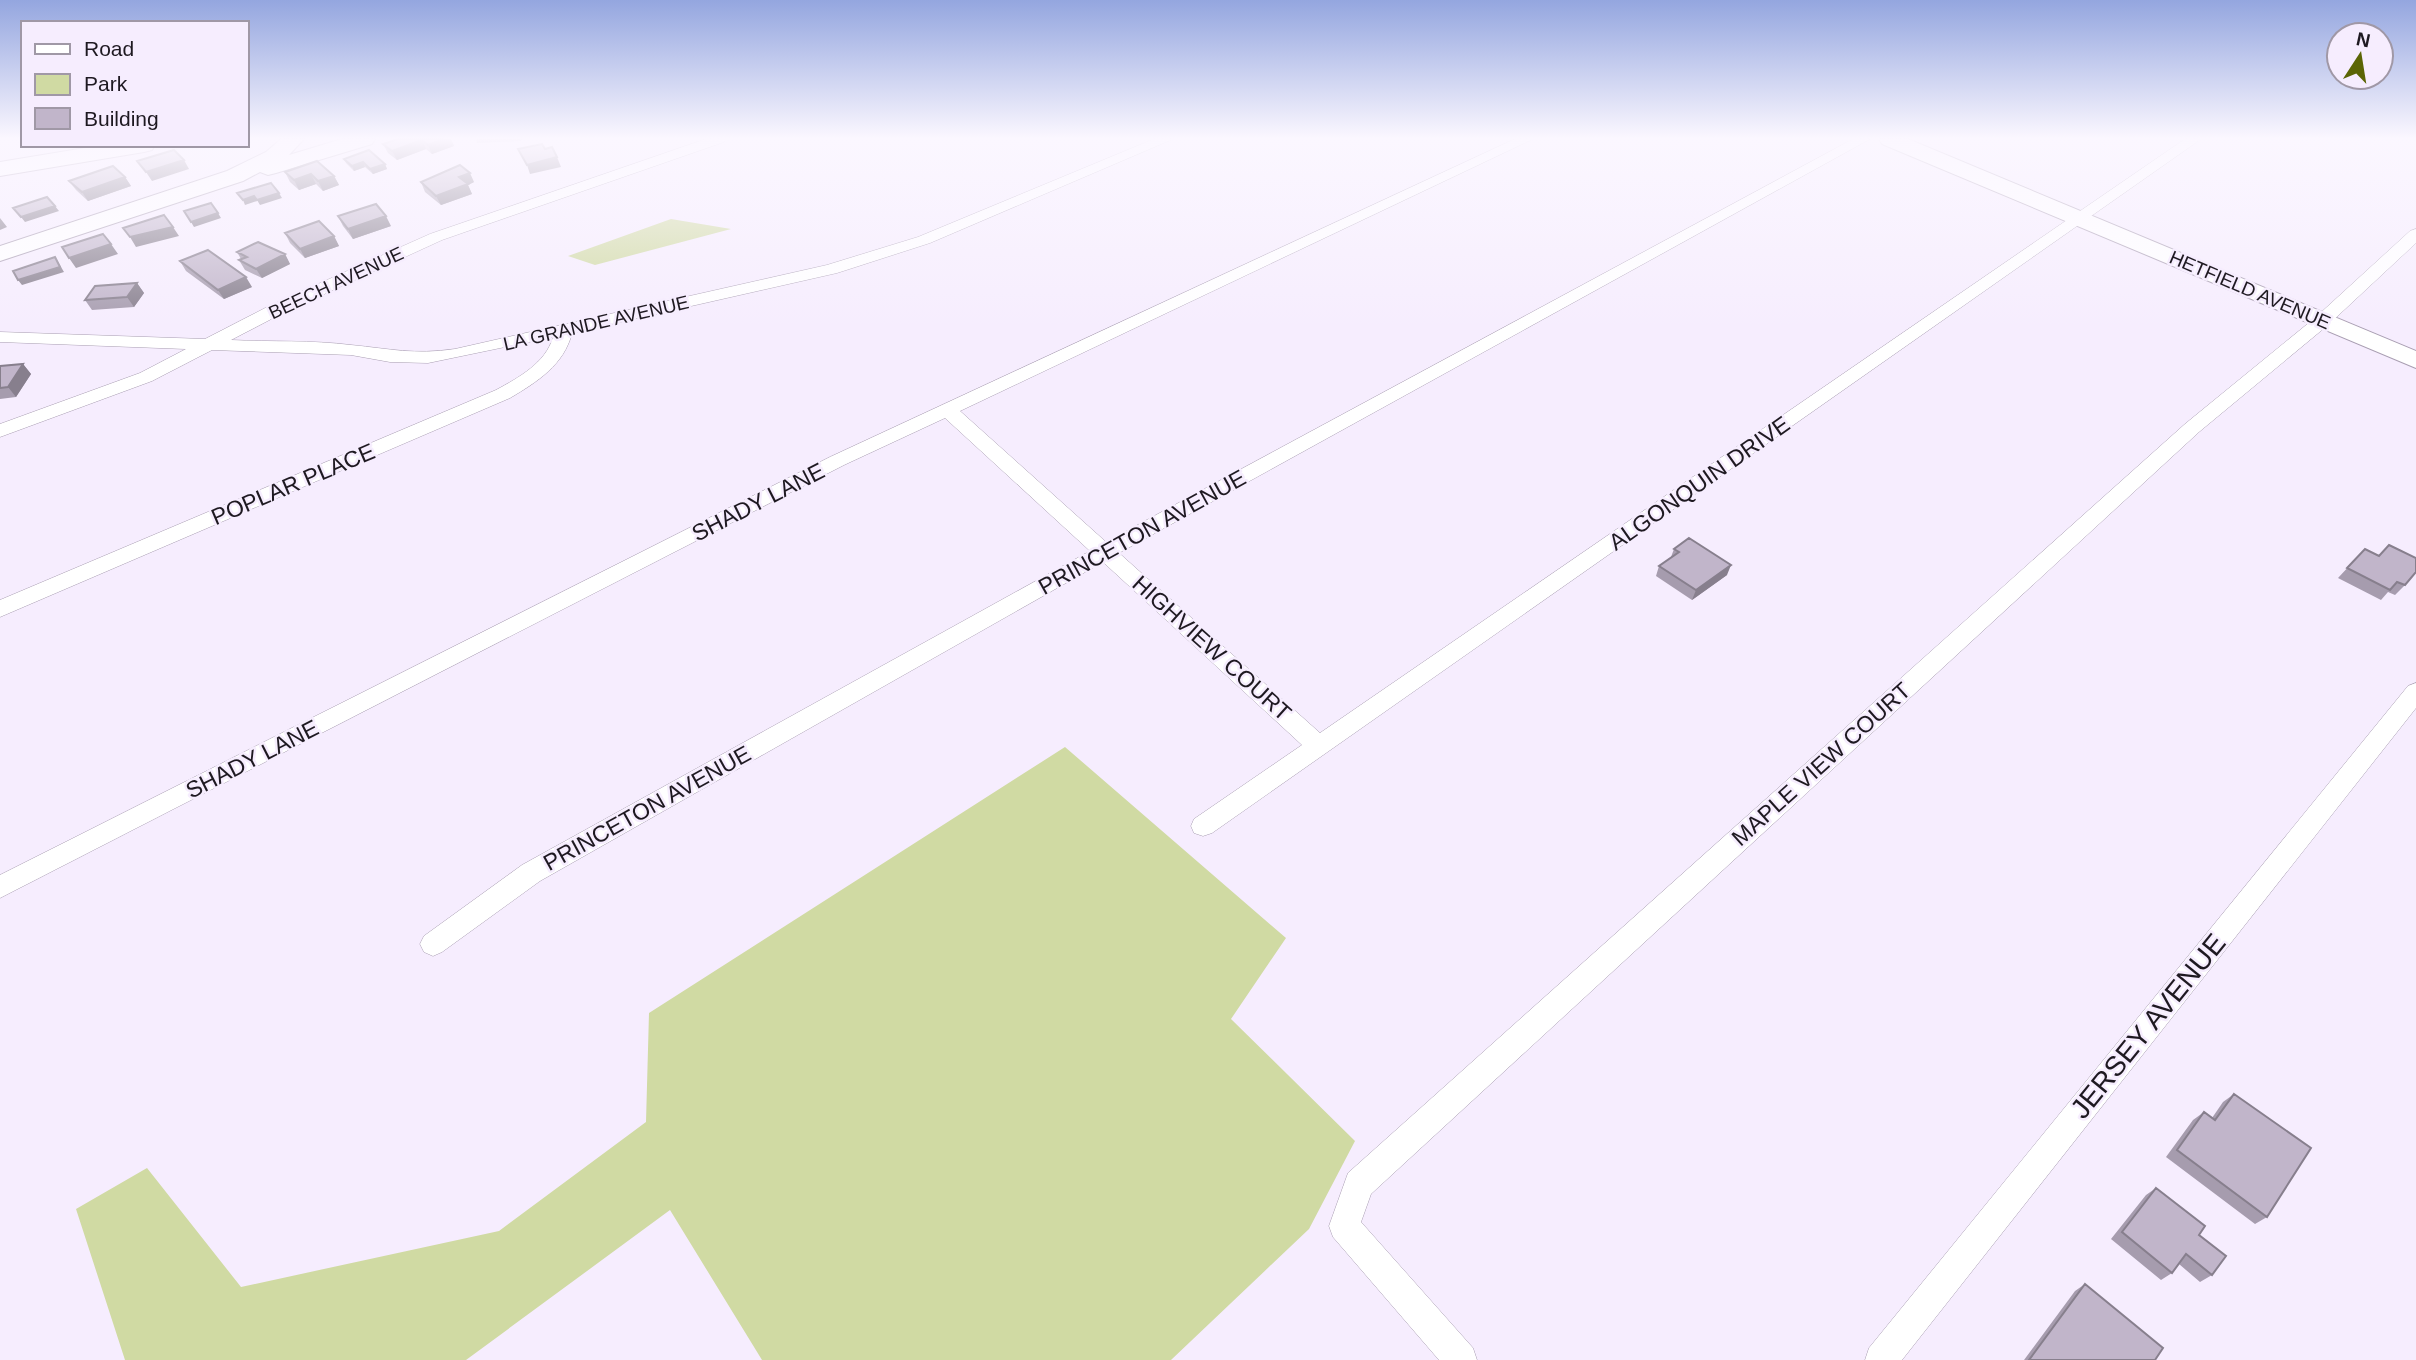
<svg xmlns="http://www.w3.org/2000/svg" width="2416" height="1360" viewBox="0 0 2416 1360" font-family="Arial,sans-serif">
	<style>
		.green { fill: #d0daa3 }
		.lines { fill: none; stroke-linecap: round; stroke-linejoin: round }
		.street-casing { stroke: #a99eb2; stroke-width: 1 }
		.secondary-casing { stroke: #a99eb2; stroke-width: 2 }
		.street { fill: #fff; fill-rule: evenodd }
		.secondary { fill: #fff; fill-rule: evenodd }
		.wall { fill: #a69cae }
		.shaded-wall { fill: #877f8d }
		.building { fill: #c1b5ca; stroke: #877f8d; stroke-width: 2 }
		.labels { text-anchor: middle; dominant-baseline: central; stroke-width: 5; stroke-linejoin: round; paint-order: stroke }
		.far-street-label { font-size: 19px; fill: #1e1921; stroke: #f6edfe }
		.street-label { font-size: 23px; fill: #1e1921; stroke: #f6edfe }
		.near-street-label { font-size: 28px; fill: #1e1921; stroke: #f6edfe }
	</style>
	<rect width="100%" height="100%" fill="#f6edfe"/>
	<path class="green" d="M671 219 731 229 595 265 568 256Z
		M1065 747 1286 938 1231 1019 1355 1141 1309 1229 1171 1360H762L670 1210 466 1360H125L76 1209 147 1168 241 1287 499 1231 646 1122 649 1013Z"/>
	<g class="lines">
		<defs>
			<path id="street" d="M706 139H726L724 142 442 240 283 313 231 340C271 342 312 340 351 345 392 349 413 355 455 349L827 265 918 237 1154 139H1173L930 243 837 273 572 333C564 365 537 382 510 398L0 617V600L496 390C518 378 546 363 553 337L428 363 390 362 351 355 212 350 152 381 0 437V424L140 373 186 349 0 342V332L205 339 271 305 430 234Z
				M1515 139H1533L960 411 1106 542 1853 139H1870L1119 553 1320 733 2185 139H2201L1212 833 1203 836 1194 833 1191 826 1194 819 1302 745 1103 562 540 881 442 952 433 956 424 952 420 944 424 936 522 865 1090 551 945 418 844 465 0 898V875L830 457Z
				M2416 229V243L2328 325 2199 432 1371 1194 1361 1222 1473 1348 1477 1360H1439L1333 1237 1329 1226 1348 1173 2185 424 2316 317 2410 231Z
				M2416 683V708L1902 1360H1865L1869 1348 2408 686Z"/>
			<path id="secondary" d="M281 139H304L289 155 342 139H375L372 144 276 173 268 175 260 172 243 181 0 261V246L227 171 266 152Z
				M1879 139H1908L2416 351V368L1882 144Z
				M103 145H155L152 150 144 152 0 176V162Z"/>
		</defs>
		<use href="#street" class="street-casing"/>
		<use href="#secondary" class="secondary-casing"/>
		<use href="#street" class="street"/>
		<use href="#secondary" class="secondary"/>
	</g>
	<path class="wall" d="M451 139 454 146 432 154 426 149 397 160 388 153 383 144Z
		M476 139H522L521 141 477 143Z
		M344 159 385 164 387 169 373 174 365 167 354 171 346 163Z
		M285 172 334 176 339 185 323 191 316 184 299 190 290 182Z
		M125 177 131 186 88 201 76 190 69 181Z
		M421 182H474L468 185 472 194 441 205 425 192Z
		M338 216 391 226 353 239 343 226Z
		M285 233 334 236 339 246 305 258 290 243Z
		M237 252 285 254 290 264 262 278 245 270 239 260 241 259Z
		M180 261 252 287 224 299 186 271Z
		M137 283 144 293 134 307 92 310 85 300Z
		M23 364 31 374 16 397 0 399V366Z
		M1674 549 1727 575 1692 600 1656 576 1659 566 1671 557Z
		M2365 549 2405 585 2395 595 2388 592 2381 600 2338 578Z
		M2234 1094 2267 1217 2255 1224 2166 1157 2193 1120 2204 1112 2212 1118 2223 1102Z
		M2156 1188 2199 1235 2212 1275 2200 1282 2179 1264 2172 1273 2161 1280 2111 1239 2146 1195Z
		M2085 1284 2155 1360H2024L2075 1291Z"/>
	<path class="shaded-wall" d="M444 139H451L454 146 432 154 428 145Z
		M422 140 426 149 397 160 392 151Z
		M557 157 561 167 530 174 527 165Z
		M184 160 189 169 152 181 146 172Z
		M363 162 365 167 354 171 352 166Z
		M385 164 387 169 373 174 370 169Z
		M470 173 474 182 468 185 472 194 441 205 436 196 459 177Z
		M311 174 316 184 299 190 294 180Z
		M334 176 339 185 323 191 318 181Z
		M125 177 131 186 88 201 82 192Z
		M279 193 282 198 260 205 257 200Z
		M254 196 257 201 245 205 243 200Z
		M55 206 59 211 25 222 21 217Z
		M218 213 221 218 194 227 191 222Z
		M386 216 391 226 353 239 348 229Z
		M0 218 7 227 0 230Z
		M173 227 179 236 136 247 130 237Z
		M334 236 339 246 305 258 300 249Z
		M111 244 118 254 76 268 69 258Z
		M285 254 290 264 262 278 256 269Z
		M55 257 64 272 22 285 18 280Z
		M246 277 252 287 224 299 218 290Z
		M137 283 144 293 134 307 127 297Z
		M23 364 31 374 16 397 8 387Z
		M1731 565 1727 575 1692 600 1696 590Z"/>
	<path class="building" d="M398 139H444L428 145 422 140 392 151 383 144Z
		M542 144 545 149 552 147 557 157 527 165 518 149Z
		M174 150 184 160 146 172 137 161Z
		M369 150 385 164 370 169 363 162 352 166 344 159Z
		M317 161 334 176 318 181 311 174 294 180 285 172Z
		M460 165 470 173 459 177 468 184 436 196 421 182Z
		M113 166 125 177 82 192 69 181Z
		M271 183 279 193 257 200 254 196 243 200 237 193Z
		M47 197 55 206 21 217 13 208Z
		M211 203 218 213 191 222 184 211Z
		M376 204 386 216 348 229 338 216Z
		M164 215 173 227 130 237 123 228Z
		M319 221 334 236 300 249 285 233Z
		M103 234 111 244 69 258 62 247Z
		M258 242 285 254 256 269 239 260 247 257 237 252Z
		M208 250 246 277 218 290 180 261Z
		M55 257 60 267 18 280 13 271Z
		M137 283 127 297 85 300 95 286Z
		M23 364 8 387 0 388V366Z
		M1689 538 1731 565 1696 590 1659 566 1679 552 1674 549Z
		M2389 545 2416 558V572L2405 585 2397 582 2390 590 2347 568 2365 549 2379 556Z
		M2234 1094 2311 1148 2267 1217 2177 1150 2204 1112 2215 1120Z
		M2156 1188 2205 1226 2199 1235 2226 1256 2212 1275 2186 1254 2172 1273 2122 1232Z
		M2085 1284 2163 1348 2155 1360H2029Z"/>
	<linearGradient id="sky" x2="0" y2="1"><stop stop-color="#94a6df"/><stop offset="0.42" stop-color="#fbf7ff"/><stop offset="1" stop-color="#fbf7ff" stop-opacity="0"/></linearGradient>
	<rect width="2416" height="329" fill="url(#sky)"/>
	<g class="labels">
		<g class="far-street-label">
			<text transform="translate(336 283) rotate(-25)">BEECH AVENUE</text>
			<text transform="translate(2250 290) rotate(23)">HETFIELD AVENUE</text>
			<text transform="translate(596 323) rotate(-13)">LA GRANDE AVENUE</text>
		</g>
		<g class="street-label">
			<text transform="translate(1699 483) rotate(-35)">ALGONQUIN DRIVE</text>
			<text transform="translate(293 484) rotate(-23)">POPLAR PLACE</text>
			<text transform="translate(758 502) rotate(-27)">SHADY LANE</text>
			<text transform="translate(1142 532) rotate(-29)">PRINCETON AVENUE</text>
			<text transform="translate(1212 648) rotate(42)">HIGHVIEW COURT</text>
			<text transform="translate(252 759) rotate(-27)">SHADY LANE</text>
			<text transform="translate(1821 764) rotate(-42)">MAPLE VIEW COURT</text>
			<text transform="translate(647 808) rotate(-29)">PRINCETON AVENUE</text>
		</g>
		<g class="near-street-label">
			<text transform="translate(2148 1026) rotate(-51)">JERSEY AVENUE</text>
		</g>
	</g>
	<rect x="21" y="21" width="228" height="126" fill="#f6edfe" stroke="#a098a6" stroke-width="2"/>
	<rect x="35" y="44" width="35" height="10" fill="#ffffff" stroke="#a098a6" stroke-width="2"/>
	<text x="84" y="56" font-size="21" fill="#1e1921">Road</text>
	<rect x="35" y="74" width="35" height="21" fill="#d0daa3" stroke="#a098a6" stroke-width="2"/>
	<text x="84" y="91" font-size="21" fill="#1e1921">Park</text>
	<rect x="35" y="108" width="35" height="21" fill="#c1b5ca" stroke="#a098a6" stroke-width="2"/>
	<text x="84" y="126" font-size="21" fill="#1e1921">Building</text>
	<g transform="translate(2360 56) rotate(12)"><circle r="33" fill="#f6edfe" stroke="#a098a6" stroke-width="2"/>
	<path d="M0-5L12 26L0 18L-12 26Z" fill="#5b6505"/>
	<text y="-10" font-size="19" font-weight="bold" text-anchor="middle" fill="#1e1921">N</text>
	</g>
</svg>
